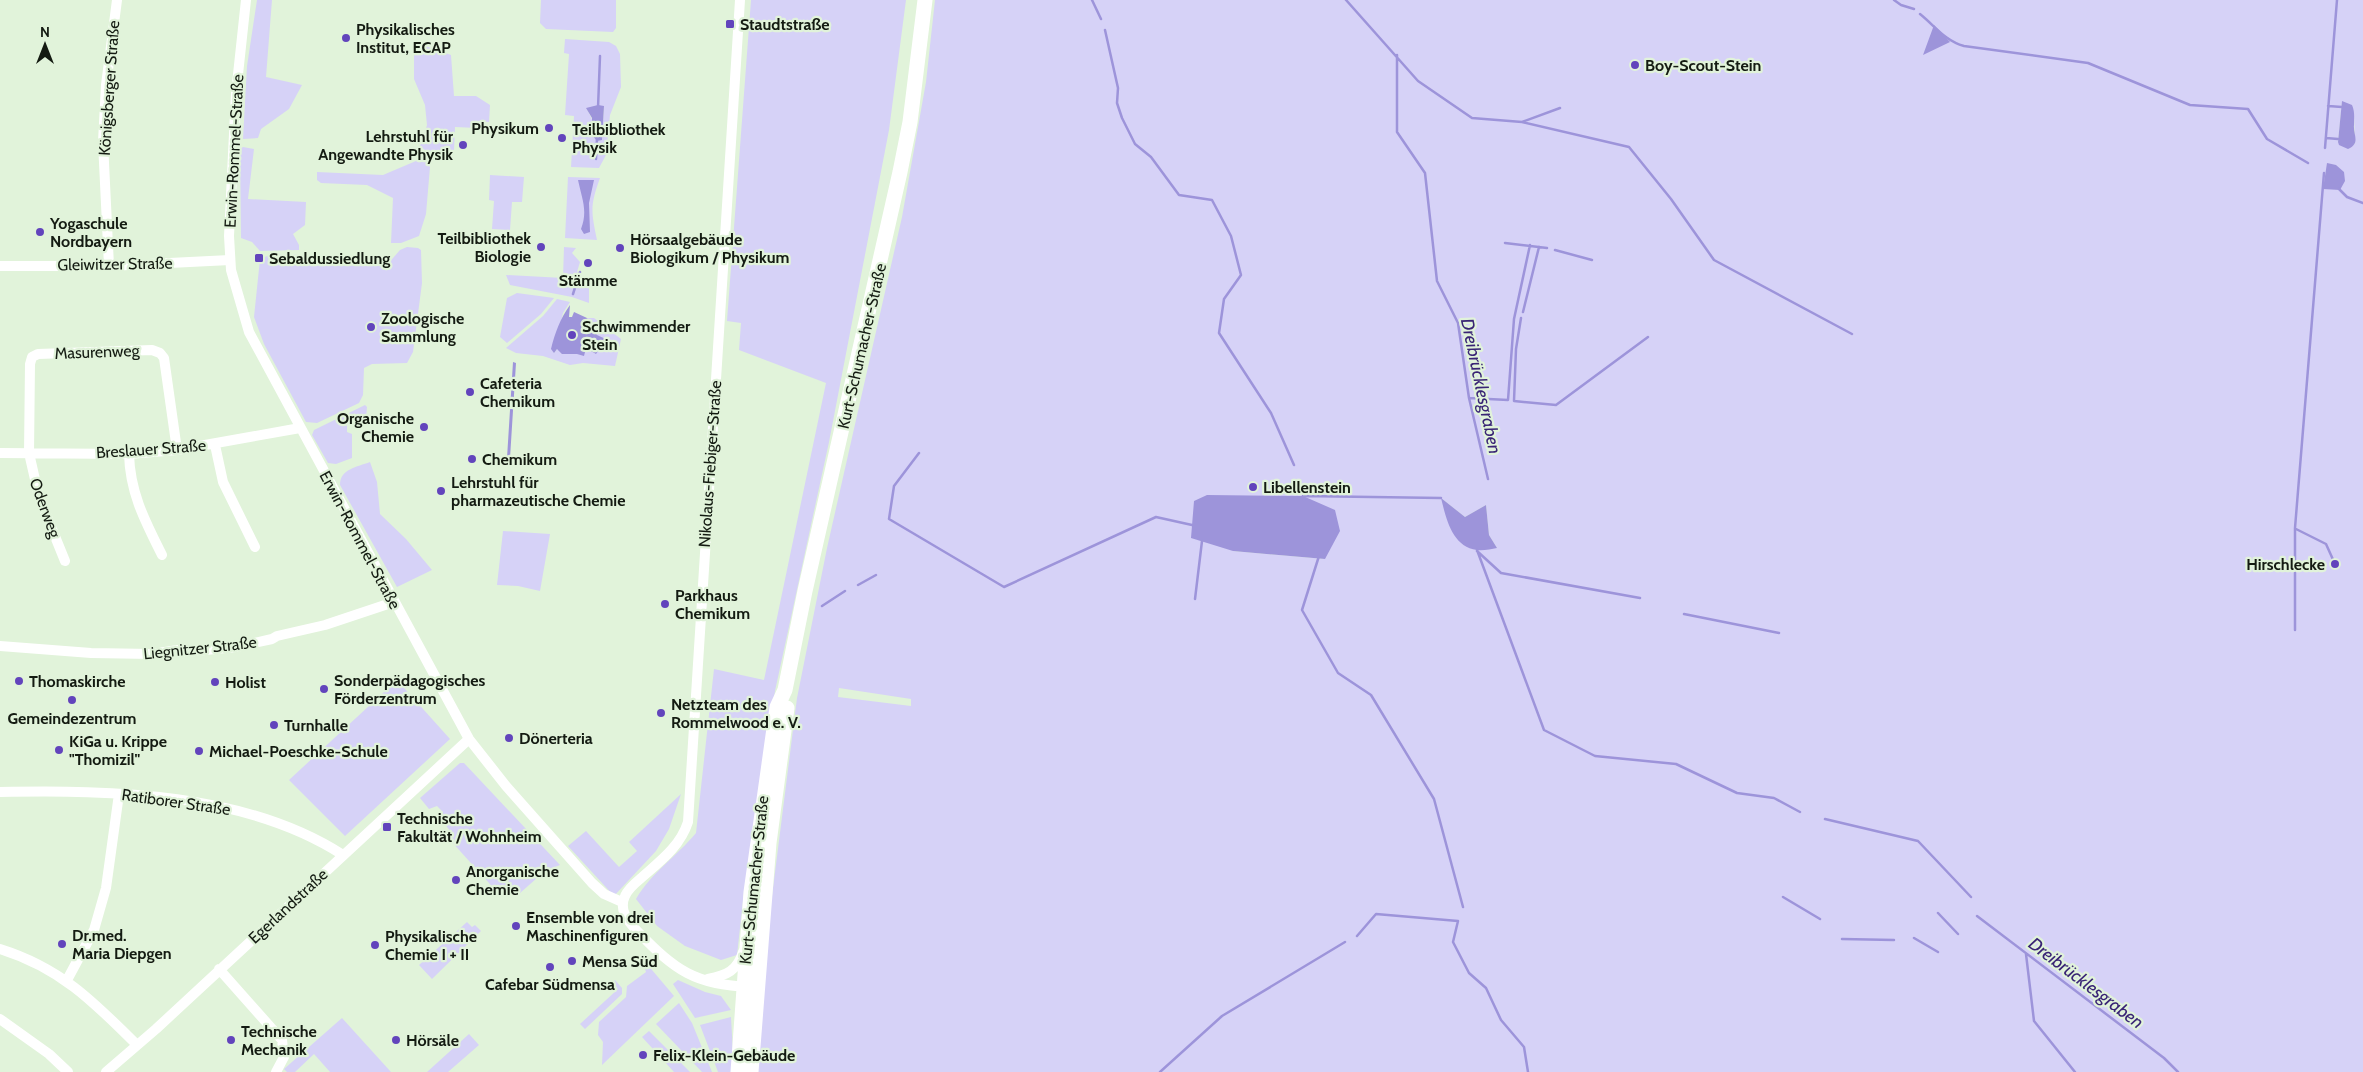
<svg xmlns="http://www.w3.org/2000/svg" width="2363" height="1072" viewBox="0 0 2363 1072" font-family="Cabin,sans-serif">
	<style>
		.green { fill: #d6d2f7; fill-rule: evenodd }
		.water { fill: #9d94da }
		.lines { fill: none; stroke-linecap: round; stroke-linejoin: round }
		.stream { stroke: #9d94da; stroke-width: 2.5 }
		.minor { stroke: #fff; stroke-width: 10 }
		.secondary { stroke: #fff; stroke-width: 15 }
		.poi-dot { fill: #6244bc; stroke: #e1f3da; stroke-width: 2 }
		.labels { text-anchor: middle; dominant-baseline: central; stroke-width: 4.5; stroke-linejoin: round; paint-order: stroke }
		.poi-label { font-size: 16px; font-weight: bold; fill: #141b12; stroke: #e1f3da; text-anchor: start }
		.street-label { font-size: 16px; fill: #141b12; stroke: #e1f3da }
		.water-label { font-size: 18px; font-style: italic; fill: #392475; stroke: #e1f3da }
	</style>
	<rect width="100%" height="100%" fill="#e1f3da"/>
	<path class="green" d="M257 0H272L266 77 302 85 289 109 261 129 258 138 243 139 247 66Z
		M541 0H616V28L613 32 546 29 540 23Z
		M751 0H906L889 130 829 442 775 691 744 892 737 955 721 960 685 946 657 926 636 899C651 873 677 856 696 833L714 669 764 680 826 383 739 350 741 323 727 321Z
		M935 0H2363V1072H757L769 920 797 698 827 548 902 217 926 82ZM2342 102 2354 116 2355 144 2338 142ZM1441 498 1465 517 1486 505 1489 535 1497 548ZM1194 501 1325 559 1233 551ZM839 688 911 699V706L838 697Z
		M565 39 609 42 616 46 620 54 621 87 610 115 606 155 599 168 571 167 574 116 565 115 569 54 564 53ZM604 106 602 140 587 109Z
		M414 42 451 55 454 96H476L490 105 489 122 477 121V128L455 127 454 150H445V158H435L420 146 427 125 425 105 414 79Z
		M243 147 254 149 248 199 306 202 305 225 293 234 299 245V250L260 251 252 242 241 238 240 149Z
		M423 158 430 167 426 214 419 236 401 243H391L393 198 367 185 321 183 317 180V172L383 175Z
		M490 175 524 177 522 202H512L510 230 492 229 494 201 489 200Z
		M568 177 600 178C590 206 591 211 597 240L565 238Z
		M407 247 418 248 421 250 422 283 413 352 407 363 372 364 364 368 363 395 359 403 317 423 306 422 264 344 254 317 260 259 272 254 302 255 314 265 386 266 400 250Z
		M564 247 576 248 572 253 580 262 577 272 589 282V303L572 297 510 285 506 275 563 278Z
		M517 293 554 298 541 314 507 343 500 337 507 298Z
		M557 299 570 302 563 313 554 353 557 349 584 350 586 348 591 352 603 339 597 335 587 318H594L621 339 615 366 583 363 570 365 543 356 516 353 506 348 543 316Z
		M365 405 367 407 366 419 360 424 347 425V432L352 434V458L336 464 328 463 312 435 314 430Z
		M370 462 377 482 380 514 406 539 432 570 397 587 340 485C340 469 357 467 370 462Z
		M503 531 550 534 540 591 518 586 497 585Z
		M397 680 450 739 345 836 289 780Z
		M460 763H464L560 865 545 871 520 893 513 886 498 893 451 841 453 835 439 816 443 812 437 806 429 809 420 798Z
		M681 794 669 829 656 851 614 896 568 846 586 831 619 867 637 851 629 842Z
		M467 922 472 927 475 925 481 931 432 979 419 965Z
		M647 964 674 996 602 1065 603 1042 598 1035 599 1022 626 997 627 986 646 972 644 966Z
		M615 980 622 988V994L585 1029 580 1024 618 989 612 983Z
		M678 980 705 992 721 996 731 1010 695 1018 673 984Z
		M679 1003 692 1023 712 1072H702L656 1024Z
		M731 1017 734 1072H718L700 1025Z
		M342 1018 391 1072H330L314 1054 295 1072H287L284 1069Z
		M649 1031 690 1072H674L642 1037Z
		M469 1034 479 1045 448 1072H427Z"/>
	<path class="water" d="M1934 25 1950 42 1923 55Z
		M2342 101 2352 105C2355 112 2354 117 2354 125 2353 135 2361 143 2348 149L2339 145 2338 142Z
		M598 105 604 106 602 140 597 141 592 135V118L586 108Z
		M2327 163 2336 165 2344 172 2345 181 2340 190 2323 189Z
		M578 180H594L589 203 590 232 584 234 581 229C588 211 582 199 578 180Z
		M570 305 569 317H572L574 312 587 318 597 335 612 342V347L606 349 601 347 596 354 586 348 584 356 577 354H562L557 349 554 353 551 349C555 333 560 319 570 305Z
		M513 362 516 363 510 458H507Z
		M1207 495 1303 496 1335 510 1340 531 1325 559 1233 551 1191 538 1194 501Z
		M1441 498 1465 517 1486 505 1489 535 1497 548C1491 549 1483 551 1477 550 1452 547 1446 518 1441 498Z"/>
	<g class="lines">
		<path class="stream" d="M1092 0 1101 19
			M1346 0 1418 81 1472 118 1522 122 1560 108
			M1894 0 1901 5 1914 9
			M1920 14C1935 26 1945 41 1964 46L2088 63 2190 105 2248 109 2267 139 2308 163
			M1105 30 1118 88 1117 103 1122 118 1135 144 1151 157 1179 195 1212 200 1231 236 1241 275 1224 299 1219 333 1271 413 1294 465
			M1397 55V132L1425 173 1437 281 1458 323 1469 398 1488 479
			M2328 106 2342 107
			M598 108 600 56
			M1522 122 1629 147 1671 199 1714 260 1852 334
			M2326 138 2338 139
			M2325 148 2337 0
			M596 159 597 138
			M2339 189 2347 197 2363 203
			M1505 243 1547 248
			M1555 250 1592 260
			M573 294 580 272
			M1523 312 1539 247
			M1521 318 1516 349 1514 401 1556 405 1648 337
			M1469 398 1508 400 1514 319 1530 245
			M919 453 894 486 889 519 1004 587 1156 517 1192 525
			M1304 500 1303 496 1441 498
			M2296 529 2326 544 2335 564
			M1477 550 1544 730 1595 756 1676 764 1737 793 1774 798 1800 812
			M1477 551 1501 573 1640 598
			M1319 556 1302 610 1338 673 1371 695 1434 799 1463 907
			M858 585 876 575
			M1195 599 1202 541
			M822 606 845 591
			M1684 614 1779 633
			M2295 630V528L2324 173
			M1825 819 1918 841 1971 897
			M1783 897 1820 919
			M1938 913 1958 934
			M1977 916 2164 1058 2178 1072
			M1357 936 1376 914 1458 921 1453 942 1469 973 1486 988 1501 1020 1524 1047 1528 1072
			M1914 938 1938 952
			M1842 939 1894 940
			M2026 954 2034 1021 2075 1072
			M1160 1072 1222 1016 1345 942"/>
		<path class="minor" d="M246 0 236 93 229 236 231 270 249 332 469 739 506 786 592 883 604 894 622 902
			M740 0 688 822C680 847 659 862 640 879 634 884 628 889 625 896 618 911 629 922 638 932 675 970 695 985 750 987
			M0 266H109L230 260
			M109 266 103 142 106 85 117 0
			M215 445 223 482 255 547
			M0 453 129 454 177 450 300 428
			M129 454C130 493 145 521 162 555
			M65 561 39 497 29 453 30 364 32 357 38 354 152 350 160 353 164 358 177 450
			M0 646 91 653 152 654 178 650 185 652 236 647 272 639 277 636 325 625 394 602
			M0 792C113 790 245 792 343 855
			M0 949C61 968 94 1002 137 1045
			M219 969 282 1040 284 1057 276 1072
			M708 979C727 975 737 971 743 952
			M67 980 94 930 106 888 119 794
			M0 1019 49 1054 68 1072
			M106 1072 156 1029 469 739"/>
		<path class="secondary" d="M738 1072 751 892 777 707 785 690 805 591 900 172 910 122 925 0
			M751 1072 769 843 787 708"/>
	</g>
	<g class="poi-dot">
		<rect x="725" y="19" width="10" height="10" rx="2.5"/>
		<circle cx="346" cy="38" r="5"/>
		<circle cx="1635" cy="65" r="5"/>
		<circle cx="549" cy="128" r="5"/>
		<circle cx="562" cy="138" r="5"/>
		<circle cx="463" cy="145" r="5"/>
		<circle cx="40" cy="232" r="5"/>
		<circle cx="541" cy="247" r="5"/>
		<circle cx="620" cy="248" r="5"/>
		<rect x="254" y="253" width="10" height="10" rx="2.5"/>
		<circle cx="588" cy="263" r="5"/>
		<circle cx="371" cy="327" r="5"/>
		<circle cx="572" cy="335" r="5"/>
		<circle cx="470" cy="392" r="5"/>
		<circle cx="424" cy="427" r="5"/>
		<circle cx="472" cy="459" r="5"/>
		<circle cx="1253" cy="487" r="5"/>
		<circle cx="441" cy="491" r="5"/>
		<circle cx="2335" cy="564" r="5"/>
		<circle cx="665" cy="604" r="5"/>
		<circle cx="19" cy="681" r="5"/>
		<circle cx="215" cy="682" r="5"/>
		<circle cx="324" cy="689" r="5"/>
		<circle cx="72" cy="700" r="5"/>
		<circle cx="661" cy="713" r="5"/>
		<circle cx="274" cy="725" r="5"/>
		<circle cx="509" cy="738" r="5"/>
		<circle cx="59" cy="750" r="5"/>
		<circle cx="199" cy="751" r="5"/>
		<rect x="382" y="822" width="10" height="10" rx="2.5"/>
		<circle cx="456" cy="880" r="5"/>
		<circle cx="516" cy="926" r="5"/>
		<circle cx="62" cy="944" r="5"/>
		<circle cx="375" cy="945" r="5"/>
		<circle cx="572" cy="961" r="5"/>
		<circle cx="550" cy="967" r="5"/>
		<circle cx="231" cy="1040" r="5"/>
		<circle cx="396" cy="1040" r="5"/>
		<circle cx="643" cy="1055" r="5"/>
	</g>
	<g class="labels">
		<g class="poi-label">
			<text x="740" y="24">Staudtstraße</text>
			<text x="356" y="29">Physikalisches<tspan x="356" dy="18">Institut, ECAP</tspan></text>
			<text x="1645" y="65">Boy-Scout-Stein</text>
			<text x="539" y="128" text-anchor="end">Physikum</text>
			<text x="572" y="129">Teilbibliothek<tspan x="572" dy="18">Physik</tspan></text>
			<text x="453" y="136" text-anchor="end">Lehrstuhl für<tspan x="453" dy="18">Angewandte Physik</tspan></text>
			<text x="50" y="223">Yogaschule<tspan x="50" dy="18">Nordbayern</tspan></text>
			<text x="531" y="238" text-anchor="end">Teilbibliothek<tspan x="531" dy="18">Biologie</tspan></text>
			<text x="630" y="239">Hörsaalgebäude<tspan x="630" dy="18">Biologikum / Physikum</tspan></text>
			<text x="269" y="258">Sebaldussiedlung</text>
			<text x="588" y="280" text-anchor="middle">Stämme</text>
			<text x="381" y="318">Zoologische<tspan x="381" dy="18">Sammlung</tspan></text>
			<text x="582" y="326">Schwimmender<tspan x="582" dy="18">Stein</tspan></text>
			<text x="480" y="383">Cafeteria<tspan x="480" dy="18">Chemikum</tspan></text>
			<text x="414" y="418" text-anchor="end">Organische<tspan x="414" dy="18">Chemie</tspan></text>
			<text x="482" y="459">Chemikum</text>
			<text x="451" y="482">Lehrstuhl für<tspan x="451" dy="18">pharmazeutische Chemie</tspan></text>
			<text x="1263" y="487">Libellenstein</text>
			<text x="2325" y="564" text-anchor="end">Hirschlecke</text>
			<text x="675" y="595">Parkhaus<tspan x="675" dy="18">Chemikum</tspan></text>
			<text x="334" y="680">Sonderpädagogisches<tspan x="334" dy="18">Förderzentrum</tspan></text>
			<text x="29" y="681">Thomaskirche</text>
			<text x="225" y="682">Holist</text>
			<text x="671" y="704">Netzteam des<tspan x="671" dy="18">Rommelwood e. V.</tspan></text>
			<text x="72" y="718" text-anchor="middle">Gemeindezentrum</text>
			<text x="284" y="725">Turnhalle</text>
			<text x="519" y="738">Dönerteria</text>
			<text x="69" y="741">KiGa u. Krippe<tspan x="69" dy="18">"Thomizil"</tspan></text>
			<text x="209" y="751">Michael-Poeschke-Schule</text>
			<text x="397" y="818">Technische<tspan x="397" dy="18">Fakultät / Wohnheim</tspan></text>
			<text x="466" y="871">Anorganische<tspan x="466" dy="18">Chemie</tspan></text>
			<text x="526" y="917">Ensemble von drei<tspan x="526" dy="18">Maschinenfiguren</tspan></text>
			<text x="72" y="935">Dr.med.<tspan x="72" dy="18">Maria Diepgen</tspan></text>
			<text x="385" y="936">Physikalische<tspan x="385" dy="18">Chemie I + II</tspan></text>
			<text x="582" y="961">Mensa Süd</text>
			<text x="550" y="984" text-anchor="middle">Cafebar Südmensa</text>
			<text x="241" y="1031">Technische<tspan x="241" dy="18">Mechanik</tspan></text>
			<text x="406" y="1040">Hörsäle</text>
			<text x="653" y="1055">Felix-Klein-Gebäude</text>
		</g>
		<g class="street-label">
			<text transform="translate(109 88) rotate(-86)">Königsberger Straße</text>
			<text transform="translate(234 151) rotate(-87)">Erwin-Rommel-Straße</text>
			<text transform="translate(115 264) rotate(-1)">Gleiwitzer Straße</text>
			<text transform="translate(862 346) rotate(-77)">Kurt-Schumacher-Straße</text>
			<text transform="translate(97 352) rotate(-2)">Masurenweg</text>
			<text transform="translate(151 449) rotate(-4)">Breslauer Straße</text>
			<text transform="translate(710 464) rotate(-86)">Nikolaus-Fiebiger-Straße</text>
			<text transform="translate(45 508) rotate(70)">Oderweg</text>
			<text transform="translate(360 540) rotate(62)">Erwin-Rommel-Straße</text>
			<text transform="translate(200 648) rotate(-6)">Liegnitzer Straße</text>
			<text transform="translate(176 802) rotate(8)">Ratiborer Straße</text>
			<text transform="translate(754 880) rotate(-84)">Kurt-Schumacher-Straße</text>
			<text transform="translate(288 906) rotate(-43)">Egerlandstraße</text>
		</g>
		<g class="water-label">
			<text transform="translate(1481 386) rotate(78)">Dreibrücklesgraben</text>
			<text transform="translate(2086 983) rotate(37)">Dreibrücklesgraben</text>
		</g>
	</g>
	<g transform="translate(45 45)" stroke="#e1f3da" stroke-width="4" paint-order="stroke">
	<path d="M0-4L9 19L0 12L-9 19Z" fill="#141b12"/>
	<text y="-8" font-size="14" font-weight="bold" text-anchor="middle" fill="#141b12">N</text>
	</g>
</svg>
